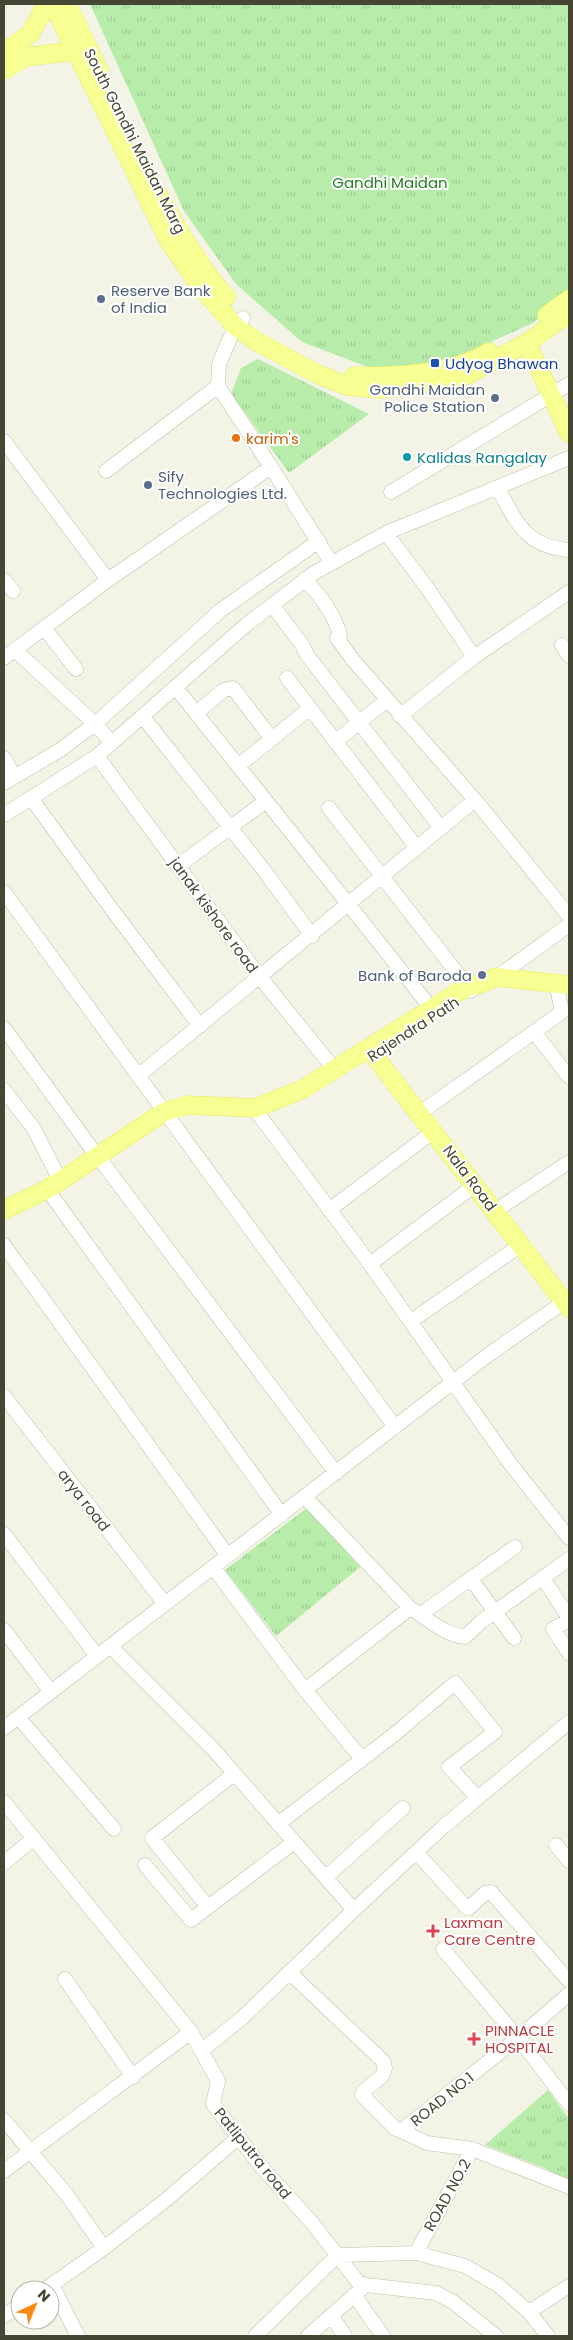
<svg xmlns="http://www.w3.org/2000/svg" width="573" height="2340" viewBox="0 0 573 2340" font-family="Poppins,sans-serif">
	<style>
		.park { fill: url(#park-tufts) }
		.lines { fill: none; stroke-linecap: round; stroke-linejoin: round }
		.minor-casing { stroke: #bfc0a6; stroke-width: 15 }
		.major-casing { stroke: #e5ed59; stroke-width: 19 }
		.minor { stroke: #fff; stroke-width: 14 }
		.major { stroke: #f7ff92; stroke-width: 18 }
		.service-dot { fill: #5c6f8a; stroke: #fff; stroke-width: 2 }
		.transit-dot { fill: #1a4fb4; stroke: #fff; stroke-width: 2 }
		.food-dot { fill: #e8710a; stroke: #fff; stroke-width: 2 }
		.culture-dot { fill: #0f9aa8; stroke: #fff; stroke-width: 2 }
		.health-dot { fill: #e0444e; stroke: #fff; stroke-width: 2 }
		.labels { text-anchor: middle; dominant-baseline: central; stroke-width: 4; stroke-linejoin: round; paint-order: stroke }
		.street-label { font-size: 15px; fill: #464634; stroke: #fff }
		.park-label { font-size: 15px; fill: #257d23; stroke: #fff }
		.service-label { font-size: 15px; fill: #4e5e75; stroke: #fff; text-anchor: start }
		.transit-label { font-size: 15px; fill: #164399; stroke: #fff; text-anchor: start }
		.food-label { font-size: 15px; fill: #c56008; stroke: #fff; text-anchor: start }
		.culture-label { font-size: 15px; fill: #0d838f; stroke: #fff; text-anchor: start }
		.health-label { font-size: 15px; fill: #be3a42; stroke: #fff; text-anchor: start }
	</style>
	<defs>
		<pattern id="park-tufts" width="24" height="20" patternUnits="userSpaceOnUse" patternTransform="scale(1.25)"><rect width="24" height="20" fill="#b7ecaa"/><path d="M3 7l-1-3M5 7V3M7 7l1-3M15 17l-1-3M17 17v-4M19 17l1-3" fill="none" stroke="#9fcc93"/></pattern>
	</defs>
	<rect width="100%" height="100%" fill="#f3f4e5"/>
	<path class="park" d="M90 4H569V291L533 323 446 362 376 370 302 342 236 284 184 211Z
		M258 359 369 414 289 473 231 394 241 368Z
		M307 1508 360 1567 276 1636 225 1570Z
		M548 2090 569 2119V2182L544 2168 485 2145Z"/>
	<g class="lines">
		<defs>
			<path id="minor" d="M243 318 230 338 219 364 218 386 271 467
				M4 441 108 580 4 658
				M106 471 218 386
				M498 488C516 522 526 547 569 550
				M391 492 569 384
				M386 533 428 589 474 657
				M305 579C320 596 334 613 340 635L337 638 353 660 475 800
				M4 580 13 591
				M108 580 271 467 331 562
				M272 605 303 646 307 655 441 828
				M45 629 76 669
				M562 645 569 656
				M15 650 95 724 112 743
				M287 678 417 848
				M176 688 431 1008
				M196 713 224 690 233 688 272 739
				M400 716 474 657 569 592
				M143 717 263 869 312 936
				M335 742 387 700
				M97 756 259 976 335 1070
				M4 758 14 776
				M238 766 309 709
				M4 783 60 750 95 724 221 610 319 541
				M31 798 113 911 200 1026
				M329 808 471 991
				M4 815 97 756 246 625 314 573 386 533 569 458
				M178 866 266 801
				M4 892 395 1427
				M497 977 569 925
				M4 1028 97 1156
				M534 1032 569 1077
				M138 1076 475 800 569 916
				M4 1090 34 1129 61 1182
				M420 1113 562 1012 556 982
				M259 1115 370 1264 509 1462 569 1538
				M102 1162 336 1473
				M52 1196 282 1515
				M329 1210 434 1131
				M495 1211 569 1162
				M4 1245 228 1556
				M370 1264 475 1185
				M411 1321 521 1245
				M4 1396 165 1604
				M4 1534 97 1656
				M213 1567 305 1690 410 1608 305 1497
				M543 1578 569 1618
				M471 1579 514 1638
				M410 1608C429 1619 444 1635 465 1637L482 1621 569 1559
				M421 1614 515 1547
				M569 1620 553 1629 569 1653
				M4 1630 51 1692
				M110 1646 213 1749 354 1910 443 1827 569 1722
				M305 1690 362 1759
				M18 1717 114 1829
				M4 1728 488 1355 564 1302
				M4 1802 191 2032 218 2081 213 2104 259 2164 313 2224 358 2282 366 2285 436 2293 453 2302 496 2336
				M278 1824 396 1733 455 1683 495 1732 449 1767 477 1797
				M556 1845 569 1861
				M416 1852 466 1907 469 1908 485 1893 491 1892 569 1981
				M4 1863 34 1838
				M145 1865 191 1920 294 1842
				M326 1877 403 1808
				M208 1907 152 1838 234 1774
				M443 1949 518 2038 569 1994
				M289 1972 383 2061 385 2068 382 2076 364 2091 362 2095 396 2129 401 2131
				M65 1979 133 2077
				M201 2051 242 2018 354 1910
				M4 2120 67 2195 104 2248 167 2199 239 2137
				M472 2149 427 2143 401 2131 518 2038 569 2104
				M4 2171 191 2032
				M416 2253 472 2149 569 2187
				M52 2285 78 2336
				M44 2290 104 2248
				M354 2295 383 2336
				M529 2312 569 2286
				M331 2315 345 2336
				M4 2316 20 2305
				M255 2336 338 2255 416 2253 465 2266 498 2285 529 2312 548 2336
				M308 2336 366 2285"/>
			<path id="major" d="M53 4 169 241 198 283 236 327 256 341 315 373 347 386 380 389 430 383 467 375 527 343 569 313
				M67 4 99 71
				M4 52 30 34 47 4
				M4 70 25 57 75 51 76 42
				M158 194C178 230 199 266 226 297
				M547 315 569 299
				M527 343 569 433
				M354 376C397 377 452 374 489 352
				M369 1049 569 1308
				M4 1210 48 1189 164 1112 188 1105 256 1108 303 1089 468 986 476 985 497 977 569 985"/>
		</defs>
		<use href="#minor" class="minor-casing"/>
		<use href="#major" class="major-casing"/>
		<use href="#minor" class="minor"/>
		<use href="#major" class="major"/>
	</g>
	<g class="service-dot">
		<circle cx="101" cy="299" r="5"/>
		<circle cx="495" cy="398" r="5"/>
		<circle cx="148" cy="485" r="5"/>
		<circle cx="482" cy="975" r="5"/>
	</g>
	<rect class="transit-dot" x="430" y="358" width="10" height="10" rx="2.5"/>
	<circle class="food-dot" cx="236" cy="438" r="5"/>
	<circle class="culture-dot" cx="407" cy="457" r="5"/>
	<g class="health-dot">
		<path d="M430.5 1923.5h5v5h5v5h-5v5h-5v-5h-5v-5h5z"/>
		<path d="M471.5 2031.5h5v5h5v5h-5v5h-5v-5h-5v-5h5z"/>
	</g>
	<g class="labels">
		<g class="street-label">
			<text transform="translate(135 141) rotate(63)">South Gandhi Maidan Marg</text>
			<text transform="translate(214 915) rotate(54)">janak kishore road</text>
			<text transform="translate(413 1029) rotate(-33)">Rajendra Path</text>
			<text transform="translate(470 1178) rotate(53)">Nala Road</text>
			<text transform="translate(84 1500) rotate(52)">arya road</text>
			<text transform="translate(442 2099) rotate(-39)">ROAD NO.1</text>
			<text transform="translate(253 2153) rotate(51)">Patliputra road</text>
			<text transform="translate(447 2195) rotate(-61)">ROAD NO.2</text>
		</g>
		<g class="park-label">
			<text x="390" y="182">Gandhi Maidan</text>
		</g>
		<g class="service-label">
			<text x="111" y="290">Reserve Bank<tspan x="111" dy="17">of India</tspan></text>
			<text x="485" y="389" text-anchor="end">Gandhi Maidan<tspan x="485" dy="17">Police Station</tspan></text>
			<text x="158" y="476">Sify<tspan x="158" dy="17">Technologies Ltd.</tspan></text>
			<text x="472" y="975" text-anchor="end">Bank of Baroda</text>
		</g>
		<g class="transit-label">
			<text x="445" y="363">Udyog Bhawan</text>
		</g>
		<g class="food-label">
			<text x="246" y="438">karim's</text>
		</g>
		<g class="culture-label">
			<text x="417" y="457">Kalidas Rangalay</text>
		</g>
		<g class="health-label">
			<text x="444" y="1922">Laxman<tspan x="444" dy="17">Care Centre</tspan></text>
			<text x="485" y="2030">PINNACLE<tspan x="485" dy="17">HOSPITAL</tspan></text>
		</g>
	</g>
	<rect width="573" height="2340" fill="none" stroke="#464634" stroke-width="10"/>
	<g transform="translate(35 2305) rotate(44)"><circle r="24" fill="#ffffff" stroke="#b5b5ae"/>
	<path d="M0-4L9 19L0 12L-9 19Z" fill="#ff8910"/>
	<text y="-8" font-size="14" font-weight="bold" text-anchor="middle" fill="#464634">N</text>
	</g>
</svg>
